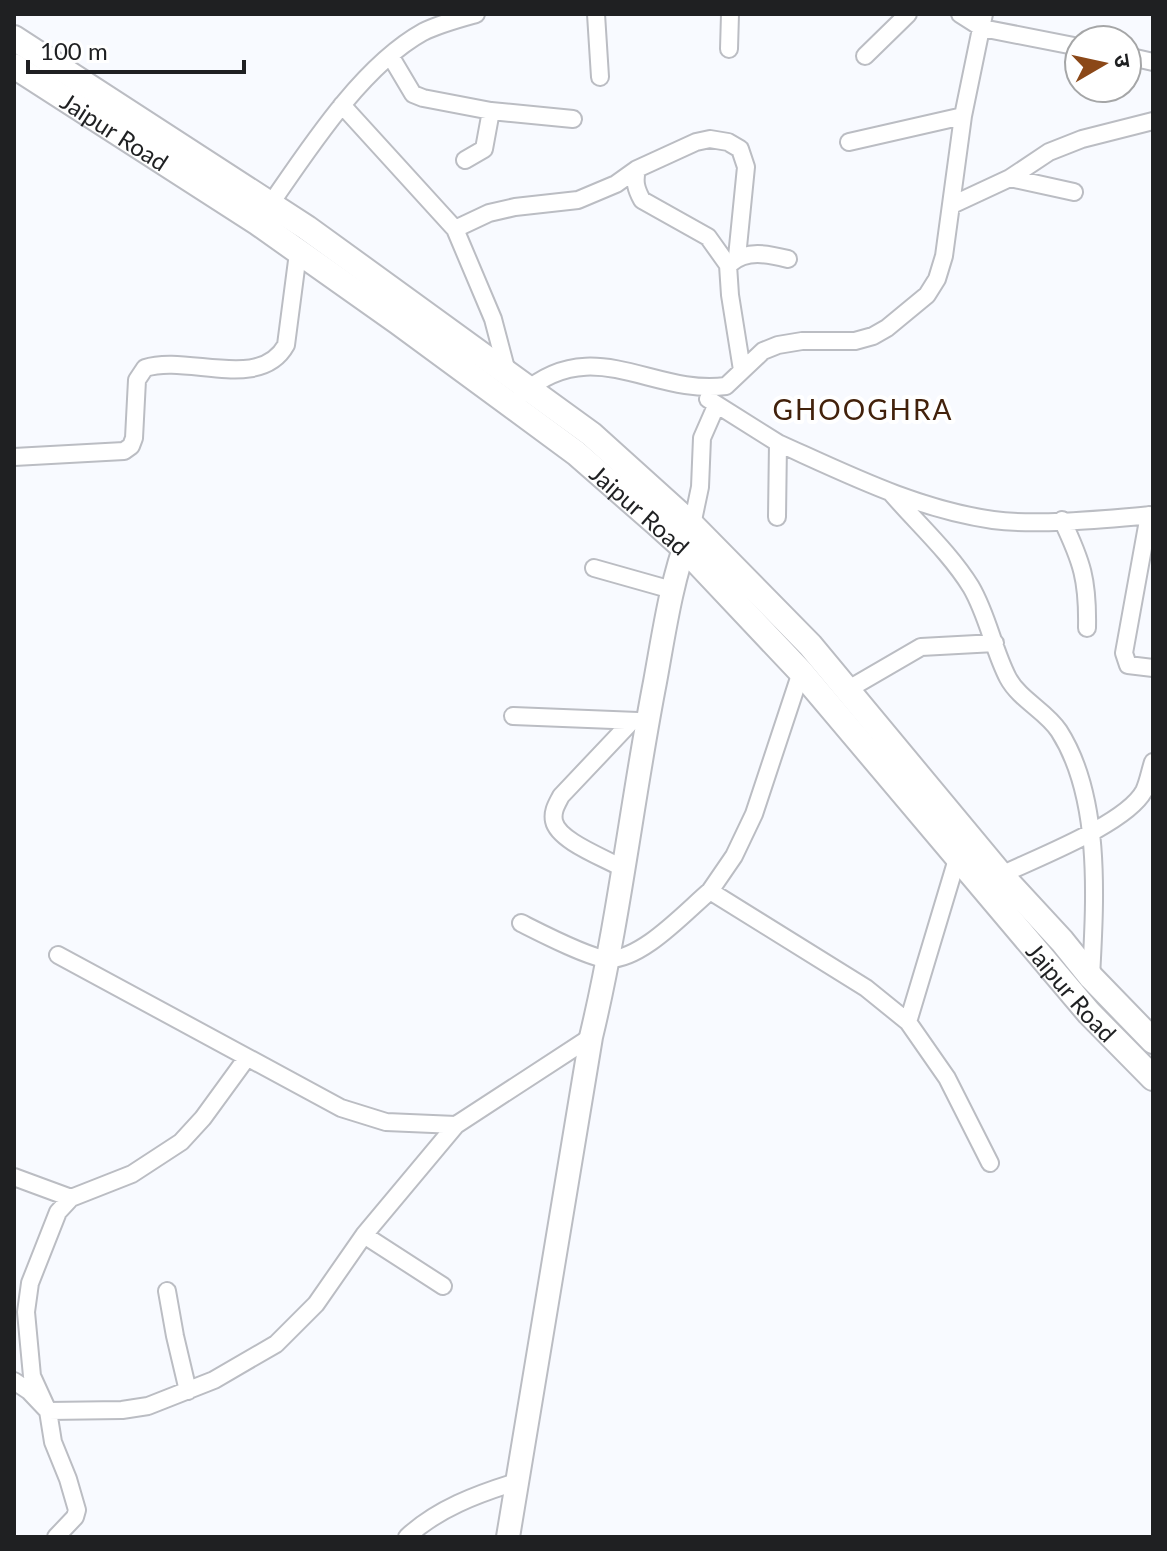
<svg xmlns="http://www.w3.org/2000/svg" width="1167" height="1551" viewBox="0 0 1167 1551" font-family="Lato,'Noto Sans Devanagari',sans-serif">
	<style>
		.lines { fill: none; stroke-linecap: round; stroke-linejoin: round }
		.street-casing { stroke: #bbbdc3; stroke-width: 20 }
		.secondary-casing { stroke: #bbbdc3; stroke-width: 26 }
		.primary-casing { stroke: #bbbdc3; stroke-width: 28 }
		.street { stroke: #fff; stroke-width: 16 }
		.secondary { stroke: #fff; stroke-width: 22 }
		.primary { stroke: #fff; stroke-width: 24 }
		.labels { text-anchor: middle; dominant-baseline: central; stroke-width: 8; stroke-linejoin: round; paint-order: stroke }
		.street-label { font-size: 24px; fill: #1f2022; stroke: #fff }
		.quarter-label { font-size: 28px; letter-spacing: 2px; fill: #42210b; stroke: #fff }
	</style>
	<rect width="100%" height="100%" fill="#f8faff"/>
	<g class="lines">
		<defs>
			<path id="street" d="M596 14 600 77
				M960 14 982 28 1079 47
				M729 49 730 14
				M865 56 908 14
				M1127 56 1153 62
				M391 57 413 94 423 98 491 111 573 119
				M342 105 455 229 493 319 507 372
				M849 142 963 116
				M465 160 484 149 491 111
				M637 169C634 182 636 189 642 200L708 237 728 265 730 295 742 370
				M1010 178 1049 152 1082 139 1153 121
				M952 205 1010 178 1074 192
				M265 212C306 153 360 67 423 32 439 24 458 19 476 14
				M455 229 489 213 515 207 578 200 616 184 637 169 696 142 710 139 728 142 740 149 746 167 737 257
				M730 264C746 249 768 254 788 259
				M522 394C593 332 652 396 726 386L763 351 778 345 802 341H855L873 336 887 328 927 295 937 279 944 256 963 116 984 14
				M708 399 778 443
				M14 457 124 451 131 446 134 438 137 380 145 368C187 354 260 392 286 345L298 253
				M892 494C918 524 950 553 971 587 988 616 993 649 1008 678 1020 700 1046 711 1059 731 1102 798 1095 901 1091 977
				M1149 515 1124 653 1128 665 1153 668
				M777 517 778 443C847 474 916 509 993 520 1039 526 1105 519 1153 515
				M1062 520C1082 562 1088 580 1087 628
				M692 525 700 487 702 438 716 406
				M594 568 672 590
				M847 690 921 647 995 643
				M513 716 638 721
				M622 868C605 858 558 841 554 821 552 811 557 804 561 796L632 721
				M1001 875C1036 858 1126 824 1144 791 1148 783 1150 771 1153 762
				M710 891 734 856 754 814 801 672
				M521 923C539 932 589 958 607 959 641 961 685 912 710 891L866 988 908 1022 947 1078 990 1163
				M58 955 341 1108 386 1122 456 1125
				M908 1022 957 859
				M14 1177 71 1198
				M364 1235 443 1286
				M167 1291 175 1336 188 1391
				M14 1381 29 1391 48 1411 122 1410 148 1406 214 1380 276 1344 316 1304 364 1235 456 1125 591 1037
				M56 1537 75 1517 77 1510 68 1479 53 1442 48 1411 32 1376 26 1312 30 1283 58 1212 71 1198 132 1174 181 1142 203 1118 246 1059
				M407 1537C437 1509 477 1494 516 1482"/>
			<path id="secondary" d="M508 1537 591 1037C619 921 632 800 655 682 664 633 671 582 689 534"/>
			<g id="primary">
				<path d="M14 38 307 228 591 434 692 525 810 645 1001 875 1062 941 1091 977 1153 1041"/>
				<path id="s1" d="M14 66 258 223 398 322 576 453 655 522 684 548 801 672 1089 1013 1153 1078"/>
			</g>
		</defs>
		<use href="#street" class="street-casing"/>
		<use href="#secondary" class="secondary-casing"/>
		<use href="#primary" class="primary-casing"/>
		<use href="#street" class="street"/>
		<use href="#secondary" class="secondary"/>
		<use href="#primary" class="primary"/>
	</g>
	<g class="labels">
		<g class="street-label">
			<text stroke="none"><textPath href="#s1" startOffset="120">Jaipur Road</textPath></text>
			<text stroke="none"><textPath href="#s1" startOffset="768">Jaipur Road</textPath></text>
			<text stroke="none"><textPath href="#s1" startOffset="1416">Jaipur Road</textPath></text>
		</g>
		<g class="quarter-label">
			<text x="863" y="409">GHOOGHRA</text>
		</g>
	</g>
	<rect width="1167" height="1551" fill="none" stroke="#1f2022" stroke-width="32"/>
	<g transform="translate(1103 64) rotate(81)"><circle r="38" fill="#ffffff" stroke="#a5a6a7" stroke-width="2"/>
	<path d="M0-6L14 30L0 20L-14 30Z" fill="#8b4818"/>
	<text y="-12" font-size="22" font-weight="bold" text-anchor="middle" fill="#1f2022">उ</text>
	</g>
	<path d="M28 60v12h216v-12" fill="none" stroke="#1f2022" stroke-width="4"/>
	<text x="40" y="60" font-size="24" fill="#1f2022" stroke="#ffffff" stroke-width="6" paint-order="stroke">100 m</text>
</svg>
